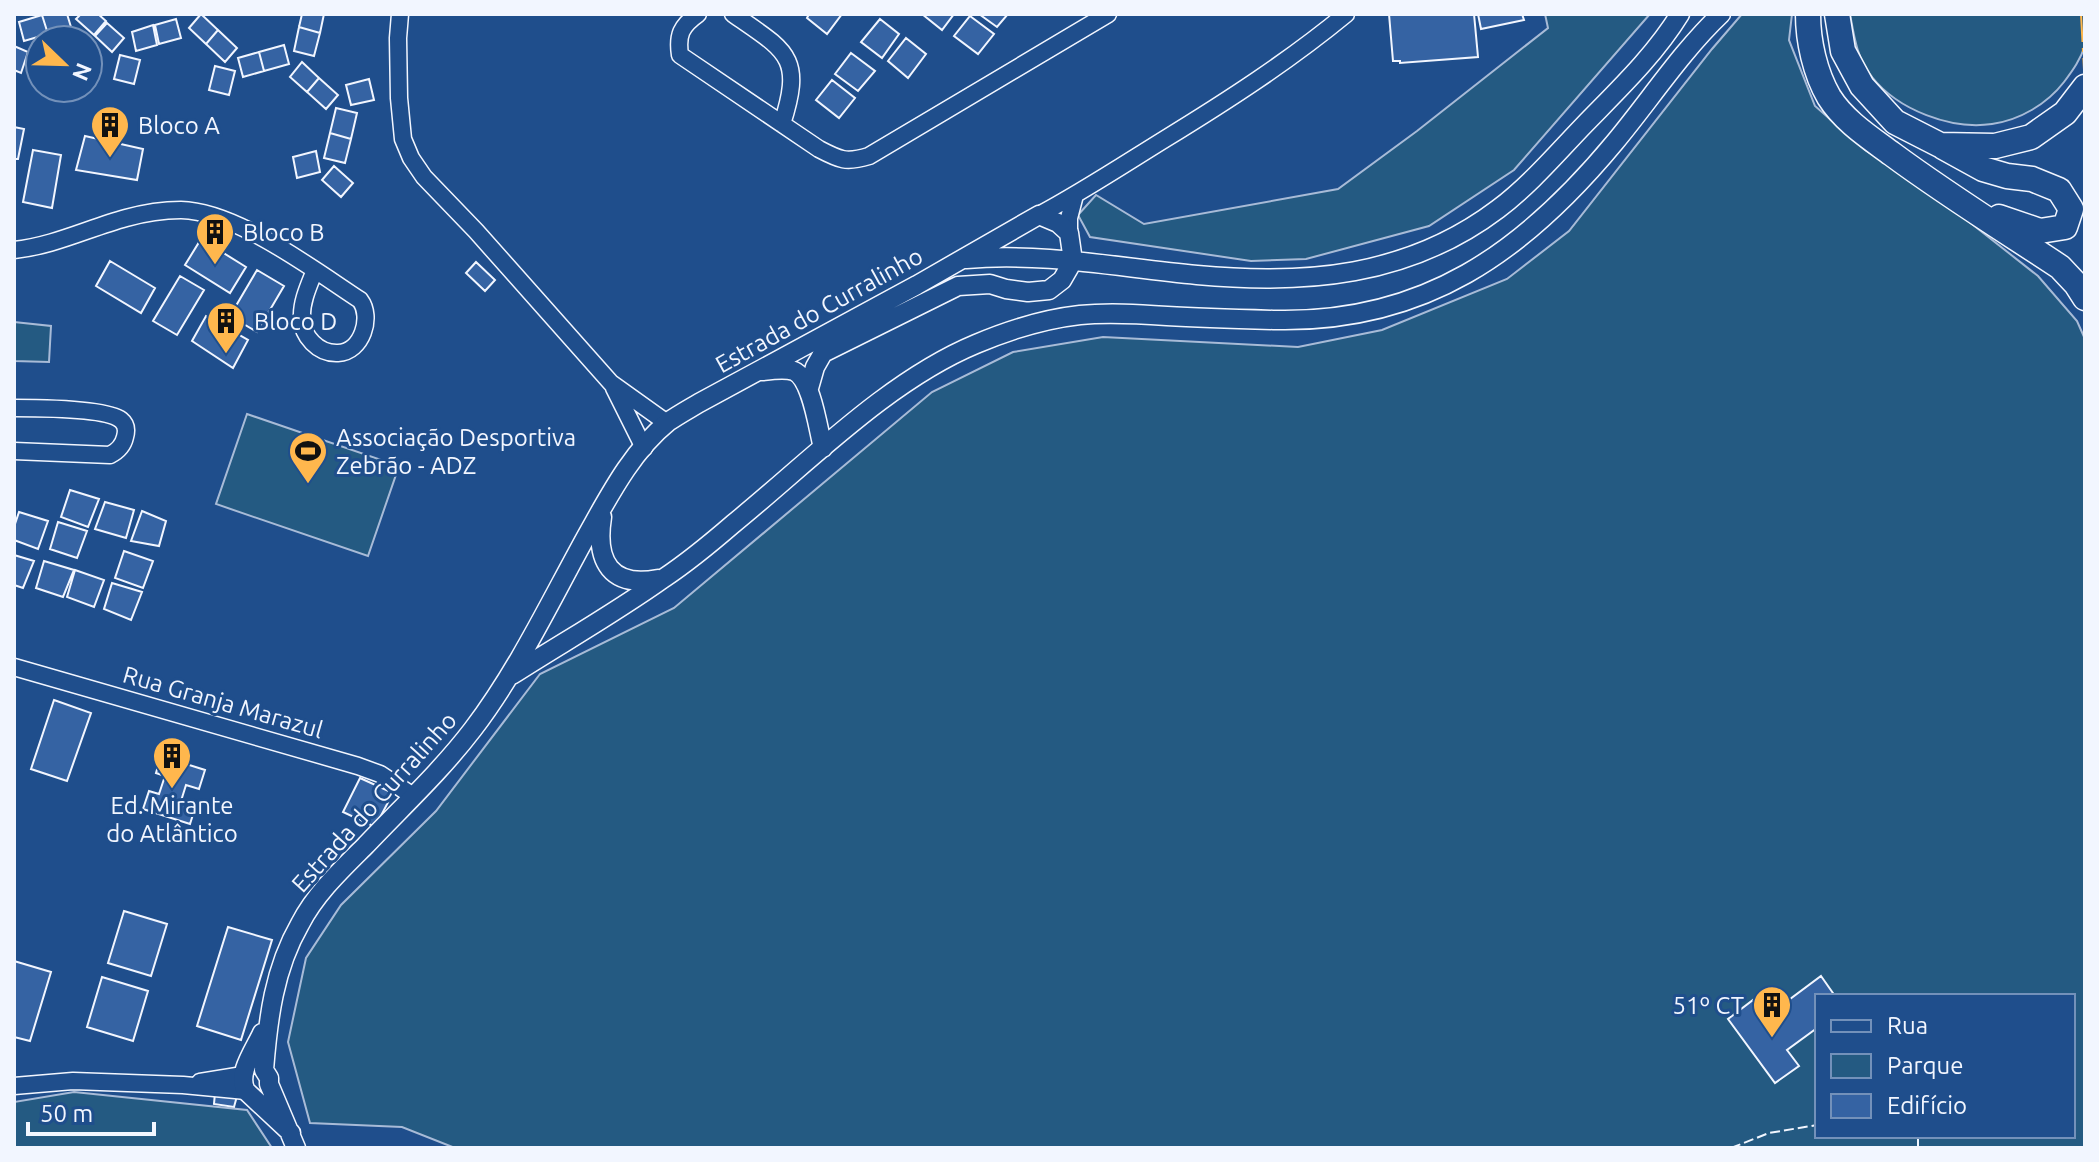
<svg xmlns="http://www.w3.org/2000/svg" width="2099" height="1162" viewBox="0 0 2099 1162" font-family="Ubuntu,sans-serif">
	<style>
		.green { fill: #245a82; stroke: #a8bbd7; stroke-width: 2; fill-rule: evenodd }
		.building { fill: #3563a3; stroke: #f2f6ff; stroke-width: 2 }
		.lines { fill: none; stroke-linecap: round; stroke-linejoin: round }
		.minor-casing { stroke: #f2f6ff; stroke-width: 19 }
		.tertiary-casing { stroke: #f2f6ff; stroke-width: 21 }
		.primary-casing { stroke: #f2f6ff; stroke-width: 27 }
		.minor { stroke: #1f4e8c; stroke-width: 16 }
		.tertiary { stroke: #1f4e8c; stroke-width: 18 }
		.primary { stroke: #1f4e8c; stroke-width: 24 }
		.fence { stroke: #f2f6ff; stroke-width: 2; stroke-dasharray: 10 4; stroke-linecap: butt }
		.power { stroke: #ffb74d; stroke-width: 2; stroke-dasharray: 28 6 4 6; stroke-linecap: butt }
		.labels { text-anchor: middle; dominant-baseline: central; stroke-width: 6; stroke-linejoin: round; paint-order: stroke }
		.poi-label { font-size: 24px; fill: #f2f6ff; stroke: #1f4e8c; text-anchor: start }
		.street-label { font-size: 24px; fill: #f2f6ff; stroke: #1f4e8c }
	</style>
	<rect width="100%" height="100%" fill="#1f4e8c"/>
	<path class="green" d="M1545 14H1650L1514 170 1429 226 1306 259 1251 261 1090 237 1078 215 1096 195 1144 224 1338 189 1417 131 1548 28Z
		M1742 14H1792L1789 40 1815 106 1865 150 1935 195 2038 276 2077 321 2085 339V1148H455L402 1127 310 1123 288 1042 306 958 341 905 436 811 540 674 674 608 932 392 1013 352 1103 337 1298 347 1382 330 1507 279 1569 231 1712 49ZM1817 996H2073V1136H1817Z
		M1850 14H2085C2085 24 2087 35 2085 45 2081 59 2073 70 2064 82 2047 104 2020 120 1992 124 1951 130 1898 110 1872 77 1857 59 1854 36 1850 14Z
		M14 322 51 326 49 362 14 361Z
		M247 414 399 466 368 556 216 504Z
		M74 1092 247 1110 272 1148H14V1102Z"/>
	<path class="building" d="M45 14H67L71 27 48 34 42 15Z
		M81 14H98L106 21 94 35 76 19Z
		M201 14 218 30 206 44 189 28Z
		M302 14H324L320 33 299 27Z
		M809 14H842L827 34 807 18Z
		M922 14H954L942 30Z
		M979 14H1008L997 27Z
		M1389 14H1474L1478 57 1400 63V61H1393Z
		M1478 14H1522L1524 20 1481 29Z
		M42 15 48 34 24 41 19 22Z
		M970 16 994 34 978 54 954 36Z
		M176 19 181 38 159 44 155 25Z
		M880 19 899 34 882 58 861 42Z
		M107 23 124 38 112 52 95 36Z
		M153 25 157 45 136 51 132 32Z
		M299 27 320 33 314 56 294 51Z
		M218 30 237 48 225 62 206 44Z
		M906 38 926 54 908 78 888 61Z
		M284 45 289 64 264 71 259 52Z
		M14 46 28 52 21 73 14 70Z
		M259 52 264 71 243 77 238 58Z
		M851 53 875 71 858 91 835 74Z
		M120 55 140 60 134 84 114 79Z
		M302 62 319 78 307 92 290 77Z
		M215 66 235 71 229 95 209 90Z
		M319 78 338 95 326 109 307 92Z
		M369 79 374 100 351 105 346 85Z
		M832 80 855 98 839 118 816 100Z
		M336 108 357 113 351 139 330 133Z
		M14 127 24 129 18 159H14Z
		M330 133 351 139 345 163 324 158Z
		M85 136 143 149 137 180 76 170Z
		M33 150 61 155 52 208 23 202Z
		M316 151 320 172 297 178 293 157Z
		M334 166 353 183 341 197 322 180Z
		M201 239 246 267 230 293 185 265Z
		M110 261 155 288 141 313 96 286Z
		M476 262 495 280 485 291 466 273Z
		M257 270 284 286 257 332 230 316Z
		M180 276 204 290 177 335 153 321Z
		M206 316 248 340 233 368 192 341Z
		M70 490 99 499 88 527 61 517Z
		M105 502 134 510 126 538 95 529Z
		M142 511 166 521 159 546 131 541Z
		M19 512 48 521 38 549 14 540V527Z
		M58 522 87 531 77 558 50 549Z
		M124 551 153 561 143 588 115 578Z
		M14 555 34 561 23 588 14 585Z
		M44 561 74 570 63 597 36 588Z
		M75 570 104 580 94 607 67 597Z
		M112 583 142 592 131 620 104 609Z
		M54 700 91 713 67 781 31 769Z
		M161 756 205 770 199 789 186 785 181 801 196 805 190 824 143 809 149 791 159 794 165 776 156 773Z
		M360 778 393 793 375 827 343 812Z
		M124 911 167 924 151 976 108 963Z
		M228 927 272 940 241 1040 197 1026Z
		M14 961 51 972 30 1041 14 1037Z
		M1821 976 1835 996H1817V1028L1787 1050 1799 1066 1775 1083 1728 1019 1753 1000 1766 1017Z
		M102 977 148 991 133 1041 87 1027Z
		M215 1093 237 1096 234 1107 214 1104Z"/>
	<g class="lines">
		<defs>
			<path id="minor" d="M400 14 398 38 399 98 403 139 411 158 424 177 476 231 611 383 667 423
				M698 14C681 26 677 35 680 55L819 149C840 160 846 163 869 156L1108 14
				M733 14C786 51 804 56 782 124
				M1039 215C1082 192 1123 165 1165 139 1227 101 1289 61 1346 14
				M1069 233V218L1075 195
				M14 250C53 246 89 228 126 218 144 213 162 210 181 210 236 211 314 270 360 300 373 317 362 352 338 353 318 354 302 336 302 318 301 302 309 285 315 270
				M614 388 644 448
				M14 408C35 408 106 408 121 420 126 424 127 430 125 437 123 446 118 451 110 455L14 451
				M14 667 358 766 380 774 413 796
				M200 1082 243 1075
				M14 1086 73 1081 183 1085 246 1091"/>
			<path id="tertiary" d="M966 259C1044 252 1120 268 1197 275 1305 285 1408 277 1498 209 1530 185 1557 153 1585 124 1619 89 1654 56 1680 14
				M762 371C771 370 785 368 794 371 812 379 818 429 823 448
				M602 517C595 562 611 588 658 579
				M512 675C562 643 615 613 664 578 688 562 711 543 733 524 807 464 887 381 976 344 1009 330 1044 319 1080 315 1109 312 1139 314 1167 316 1203 318 1240 319 1276 320 1424 323 1523 253 1615 142 1650 100 1681 52 1721 14
				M262 1033C255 1049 236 1074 246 1091L291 1133
				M264 1070C268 1019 274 969 300 924 316 893 342 869 366 845 402 807 441 771 473 729 518 670 551 600 587 535 609 496 632 451 668 422 678 415 689 409 699 403L917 285 1039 215 1058 223 1069 233 1073 261 1062 280 1049 290 1028 292 1006 289 990 284 958 286 823 353 815 367 809 388
				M264 1070 269 1078V1084L296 1148"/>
			<path id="primary" d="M1808 14C1808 41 1815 73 1829 97 1844 121 1869 137 1892 154 1946 194 2004 230 2060 267L2076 284 2085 298
				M1837 14 1843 51 1862 86 1895 122 1940 145 1995 146 2031 137 2065 113 2085 87
				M1943 147 1983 169 2007 176 2032 179 2059 190 2071 209 2065 227 2040 231 1999 217"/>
		</defs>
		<use href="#minor" class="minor-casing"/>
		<use href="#tertiary" class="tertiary-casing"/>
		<use href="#primary" class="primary-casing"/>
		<use href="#minor" class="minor"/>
		<use href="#tertiary" class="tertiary"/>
		<use href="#primary" class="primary"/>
		<path class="fence" d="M1731 1148 1769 1133 1817 1125
			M1918 1148V1136"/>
		<path class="power" d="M2081 14 2085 88"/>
	</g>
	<defs>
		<symbol id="building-pin" viewBox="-11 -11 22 30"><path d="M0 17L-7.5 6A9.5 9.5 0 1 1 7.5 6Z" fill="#ffb74d" stroke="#1f4e8c"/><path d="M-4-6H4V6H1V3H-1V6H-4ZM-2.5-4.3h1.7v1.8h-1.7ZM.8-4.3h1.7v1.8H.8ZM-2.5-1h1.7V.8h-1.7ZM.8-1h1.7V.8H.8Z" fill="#111"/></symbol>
		<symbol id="stadium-pin" viewBox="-11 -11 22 30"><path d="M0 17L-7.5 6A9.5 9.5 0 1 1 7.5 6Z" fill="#ffb74d" stroke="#1f4e8c"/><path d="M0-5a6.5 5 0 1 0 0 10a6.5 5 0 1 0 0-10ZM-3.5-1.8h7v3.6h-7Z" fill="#111"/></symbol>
	</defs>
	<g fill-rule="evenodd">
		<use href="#building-pin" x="88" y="103" width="44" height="60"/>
		<use href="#building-pin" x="193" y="210" width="44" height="60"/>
		<use href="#building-pin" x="204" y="299" width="44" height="60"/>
		<use href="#stadium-pin" x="286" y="429" width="44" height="60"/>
		<use href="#building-pin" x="150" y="734" width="44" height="60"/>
		<use href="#building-pin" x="1750" y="983" width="44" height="60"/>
	</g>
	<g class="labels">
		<g class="poi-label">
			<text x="138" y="125">Bloco A</text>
			<text x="243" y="232">Bloco B</text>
			<text x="254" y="321">Bloco D</text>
			<text x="336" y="437">Associação Desportiva<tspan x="336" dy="28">Zebrão - ADZ</tspan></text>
			<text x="172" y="805" text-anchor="middle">Ed. Mirante<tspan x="172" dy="28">do Atlântico</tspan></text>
			<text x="1744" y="1005" text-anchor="end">51º CT</text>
		</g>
		<g class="street-label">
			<text transform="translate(819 310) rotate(-29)">Estrada do Curralinho</text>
			<text transform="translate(223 702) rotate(16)">Rua Granja Marazul</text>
			<text transform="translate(374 802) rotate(-48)">Estrada do Curralinho</text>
		</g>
	</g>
	<rect width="2099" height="1162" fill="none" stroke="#f2f6ff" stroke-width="32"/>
	<rect x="1815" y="994" width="260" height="144" fill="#1f4e8c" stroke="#7391ba" stroke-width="2"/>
	<rect x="1831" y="1020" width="40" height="12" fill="#1f4e8c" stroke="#7391ba" stroke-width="2"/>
	<text x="1887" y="1034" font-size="24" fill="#f2f6ff">Rua</text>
	<rect x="1831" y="1054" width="40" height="24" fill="#245a82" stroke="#7391ba" stroke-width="2"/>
	<text x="1887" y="1074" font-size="24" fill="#f2f6ff">Parque</text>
	<rect x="1831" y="1094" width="40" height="24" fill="#3563a3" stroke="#7391ba" stroke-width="2"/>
	<text x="1887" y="1114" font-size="24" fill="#f2f6ff">Edifício</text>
	<g transform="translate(64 64) rotate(113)"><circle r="38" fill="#1f4e8c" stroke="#7391ba" stroke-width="2"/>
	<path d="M0-6L14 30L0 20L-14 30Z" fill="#ffb74d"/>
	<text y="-12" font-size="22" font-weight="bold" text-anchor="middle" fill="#f2f6ff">N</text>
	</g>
	<path d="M28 1122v12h126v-12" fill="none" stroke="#f2f6ff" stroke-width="4"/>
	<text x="40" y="1122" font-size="24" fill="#f2f6ff" stroke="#1f4e8c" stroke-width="6" paint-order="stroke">50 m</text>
</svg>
